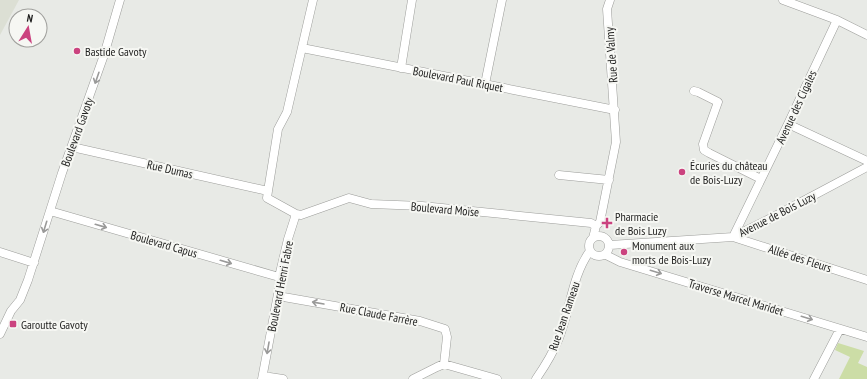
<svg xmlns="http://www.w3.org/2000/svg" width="867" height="379" viewBox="0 0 867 379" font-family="'PT Sans Narrow',sans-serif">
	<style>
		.built { fill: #dcdfd4 }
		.green { fill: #ccdda6 }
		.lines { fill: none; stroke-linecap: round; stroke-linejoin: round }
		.minor-casing { stroke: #9c9d9a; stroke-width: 9 }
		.minor { stroke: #fff; stroke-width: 8 }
		.oneway { stroke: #9a9a99 }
		.poi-dot { fill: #cb437f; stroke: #f6f7f3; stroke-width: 1.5 }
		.labels { text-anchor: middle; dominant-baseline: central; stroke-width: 4; stroke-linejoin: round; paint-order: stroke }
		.poi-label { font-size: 12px; fill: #1e1e1d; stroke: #f6f7f3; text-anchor: start }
		.street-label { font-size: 12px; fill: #1e1e1d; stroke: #f6f7f3 }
	</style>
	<rect width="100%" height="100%" fill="#e8eae6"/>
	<path class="built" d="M0 0H19L0 35Z"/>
	<path class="green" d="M838 343 864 351 858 363 867 367V379H839L850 357 835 350Z"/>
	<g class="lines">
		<defs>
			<path id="minor" d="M783 0 837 20 867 35
				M837 20 788 124 733 237 867 280
				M302 48 615 110
				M401 68 412 0
				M485 84 502 0
				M694 91 698 92 718 102 703 144 704 150 709 153 761 179
				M788 124 867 161
				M72 147 268 191
				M559 175 609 180
				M50 211 279 277
				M296 214 301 215 349 198 371 204 422 206 591 223 596 226
				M589 246a10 10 0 1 1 20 0a10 10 0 1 1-20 0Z
				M593 238 596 226 600 222 616 142 607 9 610 0
				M610 245 733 237 773 217 867 167
				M0 252 34 263
				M606 255 620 262 867 337
				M278 296 420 321 445 329 447 337 444 364
				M0 334 11 311 20 300 28 280 62 173 104 55 120 0
				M263 376 283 379
				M262 379 281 278 279 277 288 239 296 214 267 198 268 191 278 129 287 112 313 0
				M413 379 437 367 444 364 497 379
				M536 379C545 366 553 353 559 338 570 311 572 275 590 251
				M814 379 840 329"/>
		</defs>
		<use href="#minor" class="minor-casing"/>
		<use href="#minor" class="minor"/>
	</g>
	<defs><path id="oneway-shaft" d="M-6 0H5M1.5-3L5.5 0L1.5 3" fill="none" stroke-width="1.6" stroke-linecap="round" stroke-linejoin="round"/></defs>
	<g class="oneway">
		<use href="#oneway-shaft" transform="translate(97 78) rotate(109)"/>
		<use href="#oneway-shaft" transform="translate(101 226) rotate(16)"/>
		<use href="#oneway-shaft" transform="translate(45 227) rotate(107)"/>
		<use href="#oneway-shaft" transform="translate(226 262) rotate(16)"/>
		<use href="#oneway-shaft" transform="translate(656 272) rotate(17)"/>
		<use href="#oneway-shaft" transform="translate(318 303) rotate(-170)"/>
		<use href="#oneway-shaft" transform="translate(807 318) rotate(17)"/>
		<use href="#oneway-shaft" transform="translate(268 348) rotate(100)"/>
	</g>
	<g class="poi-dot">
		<circle cx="77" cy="51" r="4"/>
		<circle cx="682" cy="172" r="4"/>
		<path d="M605 217h4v4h4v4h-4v4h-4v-4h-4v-4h4z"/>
		<circle cx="624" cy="252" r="4"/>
		<rect x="9" y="320" width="8" height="8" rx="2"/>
	</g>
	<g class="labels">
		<g class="poi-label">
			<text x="85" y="51">Bastide Gavoty</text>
			<text x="690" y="165">Écuries du château<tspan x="690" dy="14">de Bois-Luzy</tspan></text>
			<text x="615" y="216">Pharmacie<tspan x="615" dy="14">de Bois Luzy</tspan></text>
			<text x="632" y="245">Monument aux<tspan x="632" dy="14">morts de Bois-Luzy</tspan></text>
			<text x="21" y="324">Garoutte Gavoty</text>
		</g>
		<g class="street-label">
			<text transform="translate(611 55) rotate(-94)">Rue de Valmy</text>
			<text transform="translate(458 79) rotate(11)">Boulevard Paul Riquet</text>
			<text transform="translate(796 107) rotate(-65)">Avenue des Cigales</text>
			<text transform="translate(77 132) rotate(-70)">Boulevard Gavoty</text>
			<text transform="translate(170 169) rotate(13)">Rue Dumas</text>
			<text transform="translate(445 209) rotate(5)">Boulevard Moïse</text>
			<text transform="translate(777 214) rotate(-27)">Avenue de Bois Luzy</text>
			<text transform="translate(164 244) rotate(16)">Boulevard Capus</text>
			<text transform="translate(800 258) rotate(18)">Allée des Fleurs</text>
			<text transform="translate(280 286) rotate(-79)">Boulevard Henri Fabre</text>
			<text transform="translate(736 297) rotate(17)">Traverse Marcel Maridet</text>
			<text transform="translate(379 314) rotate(11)">Rue Claude Farrère</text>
			<text transform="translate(564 316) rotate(-71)">Rue Jean Rameau</text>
		</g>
	</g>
	<g transform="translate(28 28) rotate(11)"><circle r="19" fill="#f6f7f3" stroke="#a0a09d"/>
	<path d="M0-3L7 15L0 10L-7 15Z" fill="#cb437f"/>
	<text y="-6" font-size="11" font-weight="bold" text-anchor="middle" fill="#1e1e1d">N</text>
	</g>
</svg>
